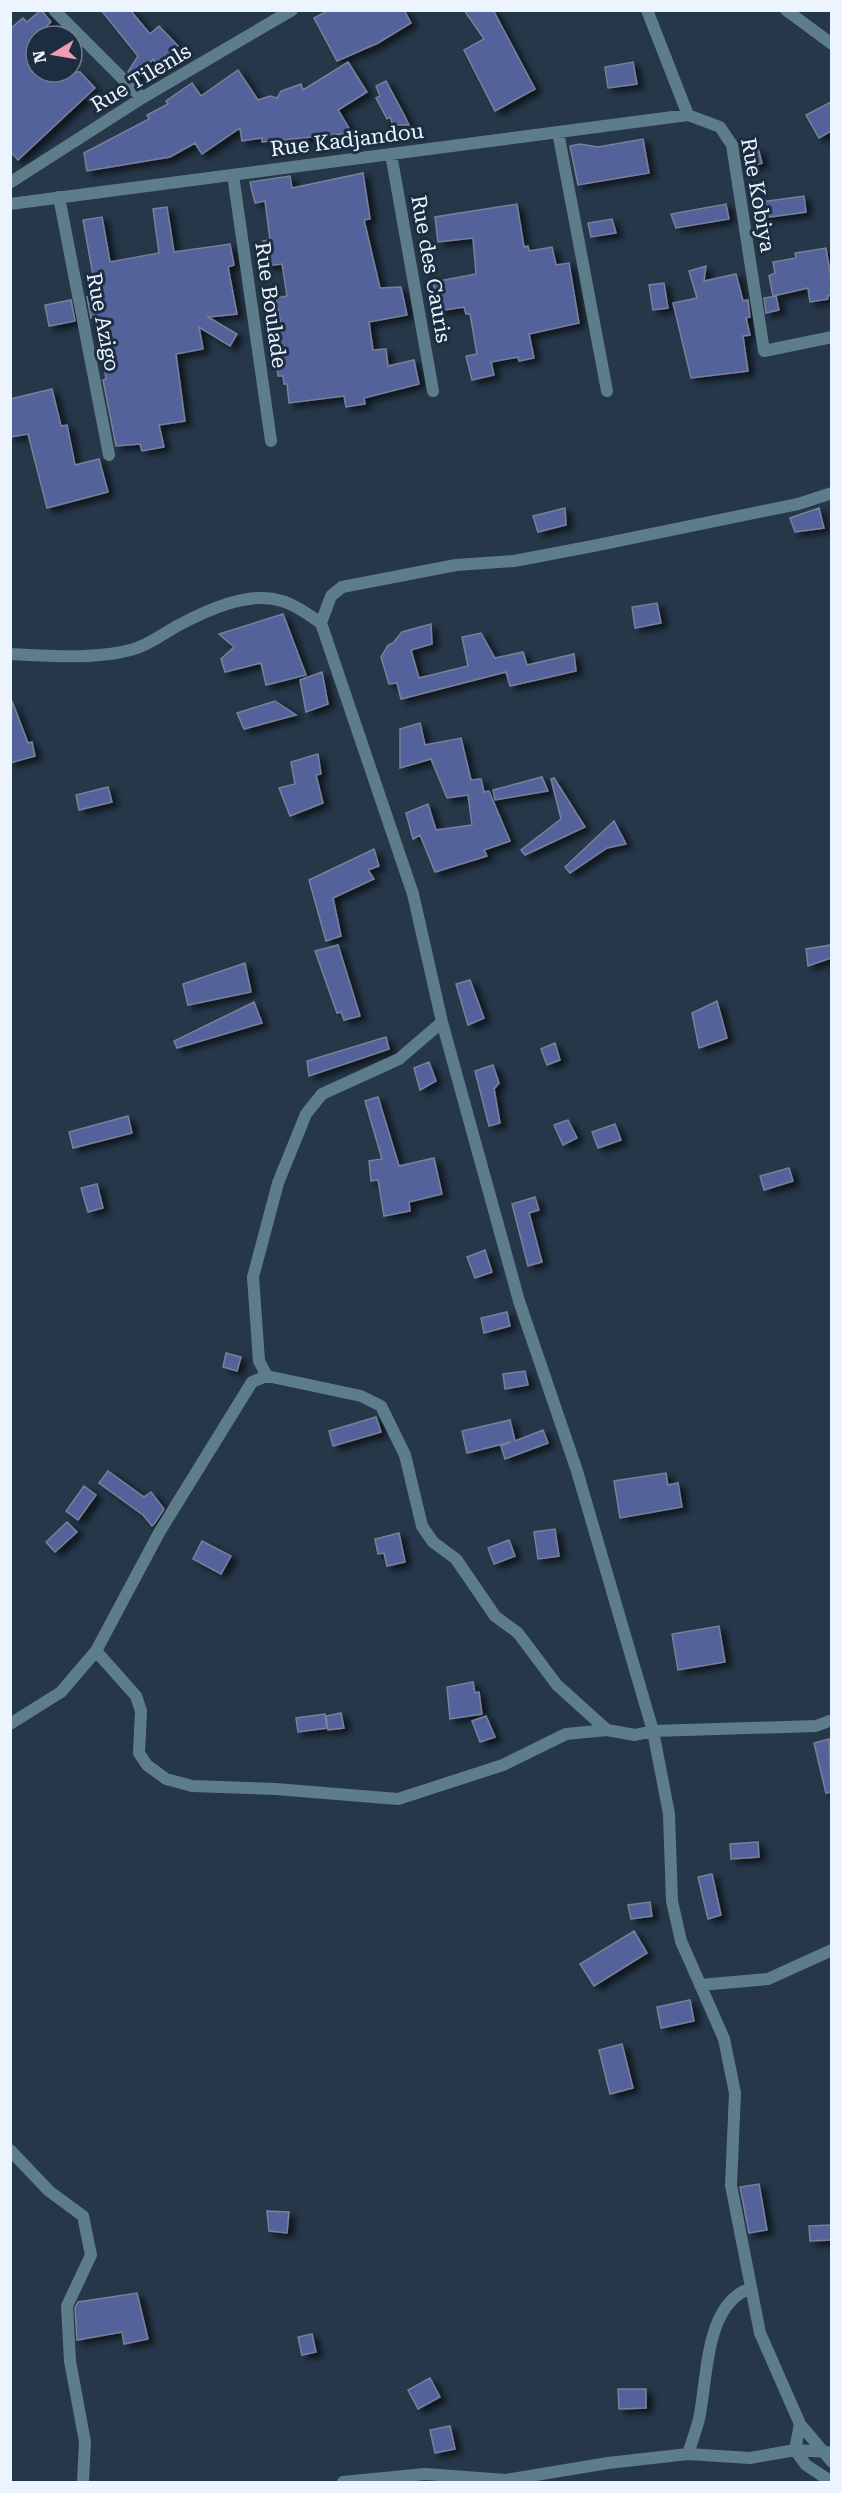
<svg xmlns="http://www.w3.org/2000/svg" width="842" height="2493" viewBox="0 0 842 2493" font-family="'Roboto Serif',serif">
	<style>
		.building { fill: #53629a; stroke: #78809a; stroke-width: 1.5; filter: url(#shadow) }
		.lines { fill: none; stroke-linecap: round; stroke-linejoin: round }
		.street { stroke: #5e7d8b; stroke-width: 12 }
		.labels { text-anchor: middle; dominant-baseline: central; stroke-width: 6; stroke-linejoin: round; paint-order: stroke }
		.street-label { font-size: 21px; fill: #ecf5ff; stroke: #1b2d3e }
	</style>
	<defs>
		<filter id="shadow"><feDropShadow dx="6" dy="4" stdDeviation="3" flood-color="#0009"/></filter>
	</defs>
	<rect width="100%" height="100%" fill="#253749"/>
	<path class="building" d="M41 10 51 22 36 36V72H80L95 88 18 160 10 151V29L23 18 27 22Z
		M101 10H130L150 34 159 26 178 46 157 65 153 59 136 80 128 72 138 56Z
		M329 10H404L411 23 378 43 337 61 314 18Z
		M464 10H493L535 89 495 111 464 50 484 39Z
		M348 62 367 92 338 110 352 133 262 142V138L242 141 240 128 202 154 195 143 170 157 87 171 84 153 149 119 147 115 168 104 166 101 192 83 201 96 238 70 258 100 270 96 277 98 281 91 301 84 303 90Z
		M633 62 637 84 608 88 605 67Z
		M386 81 402 111 409 125H393L390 117 387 119 376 98 380 96 376 86Z
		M831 102V131L819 138 806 115Z
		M643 139 649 173 578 185 570 146 580 144 598 147Z
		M758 148 762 163 746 169 742 153Z
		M363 173 370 219 364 220 380 288 401 287 407 315 369 322 373 350 386 349 388 366 414 360 419 384 364 398 365 404 346 407 344 396 289 403 287 384H284L283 376H278L275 352 269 353 266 333 282 330 276 298 287 296 282 264 266 266 263 241 270 240 265 201 255 203 250 182 290 176 292 188Z
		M804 196 806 212 756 219 754 203Z
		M517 204 524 247 528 246 529 251 552 247 556 265 569 263 579 323 529 334 534 358 519 361 518 357 491 362 494 375 472 380 466 356 477 354 470 314H466L464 307 439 311 433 282 476 274 473 238 438 242 435 217Z
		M726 204 729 219 676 228 671 214Z
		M167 207 174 252 230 244 234 265 228 267 237 314 208 317 237 334 230 346 199 327 203 349 176 354 185 421 159 425 164 447 142 451 140 444 116 446 103 380 106 379 103 358H105L98 317 91 318 87 297H90L89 287 95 286 83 220 102 217 110 262 159 253 153 209Z
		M612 219 616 233 591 237 588 223Z
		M826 248 831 278V295L828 296V299L810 302 808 288 773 296 769 276 775 273 773 262 796 258 795 253Z
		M706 266 704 281 736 274 743 301 748 300 750 317 746 318 750 335 743 336 748 371 691 378 673 303 697 298 689 271Z
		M664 283 668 308 653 310 649 285Z
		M776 296 779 310 766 313 764 298Z
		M71 300 75 321 49 326 45 305Z
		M52 389 61 426 67 425 75 465 99 459 108 492 47 508 28 434 10 437V399Z
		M565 508 566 525 538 532 533 516Z
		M819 508 824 528 795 532 790 518Z
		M657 603 661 623 635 628 632 607Z
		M283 614 306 675 266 685 261 663 225 672 221 659 234 647 219 634Z
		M431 624 432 644 411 650 419 678 468 666 462 637 481 633 495 658 523 652 527 665 574 654 576 671 510 686 506 672 401 699 397 683 389 684 381 657 388 645 393 643 402 632Z
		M322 672 328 704 306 712 300 680Z
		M12 701 28 743 32 742 35 756 10 763Z
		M275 701 296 715 244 729 237 713Z
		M420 723 425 745 461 738 471 780 481 779 484 792 489 791 510 841 484 850 487 856 435 872 420 835 413 839 406 813 428 804 436 830 472 825 468 795 447 798 431 759 400 768V729Z
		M318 754 321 774 316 775 323 803 290 816 279 788 295 784 291 762Z
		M542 777 548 791 495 800 493 790Z
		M554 778 585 827 525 855 521 850 561 819 551 779Z
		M108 787 112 802 79 810 76 795Z
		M614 821 626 844 607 848 570 873 565 867Z
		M374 849 379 866 368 870 374 879 333 898 341 936 326 941 309 880Z
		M338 945 360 1016 344 1020 341 1012 337 1013 315 951Z
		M831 945V958L808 966 806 949Z
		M245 963 251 992 188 1005 183 984Z
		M470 980 484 1018 468 1025 456 984Z
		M717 1001 727 1038 699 1048 692 1013Z
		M254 1002 262 1023 177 1048 174 1041Z
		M386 1037 389 1049 309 1076 307 1061Z
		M555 1043 560 1060 547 1065 541 1049Z
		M429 1062 436 1081 420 1090 414 1068Z
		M493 1065 499 1083 494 1089 500 1123 489 1126 475 1071Z
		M378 1097 399 1166 434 1158 442 1194 409 1202 410 1211 384 1216 378 1180 371 1181 369 1161 382 1159 365 1101Z
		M128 1116 132 1133 73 1148 69 1132Z
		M568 1120 577 1138 563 1145 554 1125Z
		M615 1124 621 1140 598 1148 592 1132Z
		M789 1168 793 1181 764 1190 760 1176Z
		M97 1184 103 1208 88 1212 81 1188Z
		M535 1197 539 1210 529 1213 542 1262 528 1266 512 1204Z
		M485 1250 492 1272 475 1278 467 1257Z
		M507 1312 510 1326 484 1333 481 1318Z
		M226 1353 241 1357 237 1371 223 1367Z
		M525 1371 528 1385 505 1389 503 1374Z
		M376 1417 381 1432 333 1446 329 1431Z
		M510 1420 515 1441 543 1430 548 1443 505 1459 501 1446 511 1442 467 1453 462 1431Z
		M108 1471 144 1497 151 1492 164 1509 155 1523 152 1526 143 1515 99 1483Z
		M666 1473 668 1485 678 1483 682 1507 620 1518 614 1481Z
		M84 1486 96 1495 78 1520 66 1511Z
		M67 1522 77 1532 55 1552 46 1542Z
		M555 1529 559 1556 538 1559 534 1532Z
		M399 1533 405 1562 387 1566 384 1553 378 1554 375 1539Z
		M509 1540 515 1556 494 1564 488 1548Z
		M202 1541 231 1556 221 1574 193 1559Z
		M719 1626 725 1662 678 1670 672 1634Z
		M473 1682 475 1693 479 1692 482 1714 450 1719 447 1687Z
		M341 1713 344 1728 328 1730 326 1716Z
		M325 1714 327 1728 298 1732 296 1718Z
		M486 1716 495 1737 480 1742 472 1721Z
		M829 1739 831 1792 826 1793 814 1743Z
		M758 1842 759 1857 731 1859 730 1844Z
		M712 1874 721 1915 708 1919 698 1877Z
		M650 1902 652 1916 631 1919 628 1905Z
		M634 1931 647 1953 594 1986 580 1964Z
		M690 2000 694 2021 661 2028 657 2007Z
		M622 2044 633 2088 610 2094 599 2050Z
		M759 2184 767 2230 749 2233 740 2187Z
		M267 2211 289 2212 287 2233 269 2231Z
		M831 2225V2240L810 2241 809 2226Z
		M137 2293 148 2339 124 2344 122 2332 77 2340 75 2308 78 2302Z
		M312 2334 316 2352 302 2355 298 2337Z
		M430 2378 440 2397 418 2409 408 2390Z
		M618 2389H646V2408L619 2409Z
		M450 2426 455 2449 435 2453 430 2430Z"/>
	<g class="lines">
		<path class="street" d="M54 10 142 98
			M647 10 688 115
			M786 10 832 44
			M558 132 607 391
			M391 154 433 391
			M233 175 271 441
			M11 182 142 98 292 10
			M59 197 109 455
			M10 204 688 115 720 127 732 145 764 351 832 337
			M321 623 413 894 442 1022 519 1301 577 1471 653 1731 669 1814 672 1901 681 1941 724 2039 735 2093 731 2185 760 2333 800 2424 832 2462
			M10 654C49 656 101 660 137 648 151 643 165 633 177 626 205 611 249 590 282 601 296 605 309 615 321 623L331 596 342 587 456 565 514 561 593 546 798 504 832 493
			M442 1022 399 1059 322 1094 306 1114 278 1183 253 1277 259 1361 267 1376 361 1396 381 1406 405 1455 422 1526 433 1542 456 1559 495 1616 518 1633 557 1685 607 1730 635 1735 653 1731 816 1726 832 1720
			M96 1651 136 1696 141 1711 139 1753 147 1765 166 1779 192 1786 276 1789 398 1799 503 1765 566 1734 607 1730
			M10 1724 61 1692 96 1651 160 1531 252 1382 267 1376
			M700 1985 768 1979 832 1950
			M10 2150 49 2191 83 2216 91 2255 67 2306 70 2361 85 2442 83 2482
			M800 2424 795 2450 806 2465 832 2482
			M688 2454C692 2442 696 2430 699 2419 708 2378 704 2304 751 2288
			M343 2482 425 2474 506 2480 608 2463 688 2454 750 2458 795 2450 827 2452"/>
	</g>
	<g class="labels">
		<g class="street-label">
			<text transform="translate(141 78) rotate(-31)">Rue Tilenls</text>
			<text transform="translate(347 140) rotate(-7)">Rue Kadjandou</text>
			<text transform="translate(758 195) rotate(80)">Rue Kobiya</text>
			<text transform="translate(431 269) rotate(80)">Rue des Cauris</text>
			<text transform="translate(271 305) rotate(82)">Rue Boulade</text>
			<text transform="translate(103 322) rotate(79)">Rue Azigo</text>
		</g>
	</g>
	<rect width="842" height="2493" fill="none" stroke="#ecf5ff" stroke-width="24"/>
	<g transform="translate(54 54) rotate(259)"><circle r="28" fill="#1b2d3e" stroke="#6f7d8b" stroke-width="1.5"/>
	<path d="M0-4.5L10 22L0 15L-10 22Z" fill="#f09ab6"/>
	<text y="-9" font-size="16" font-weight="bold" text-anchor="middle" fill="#ecf5ff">N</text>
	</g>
</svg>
